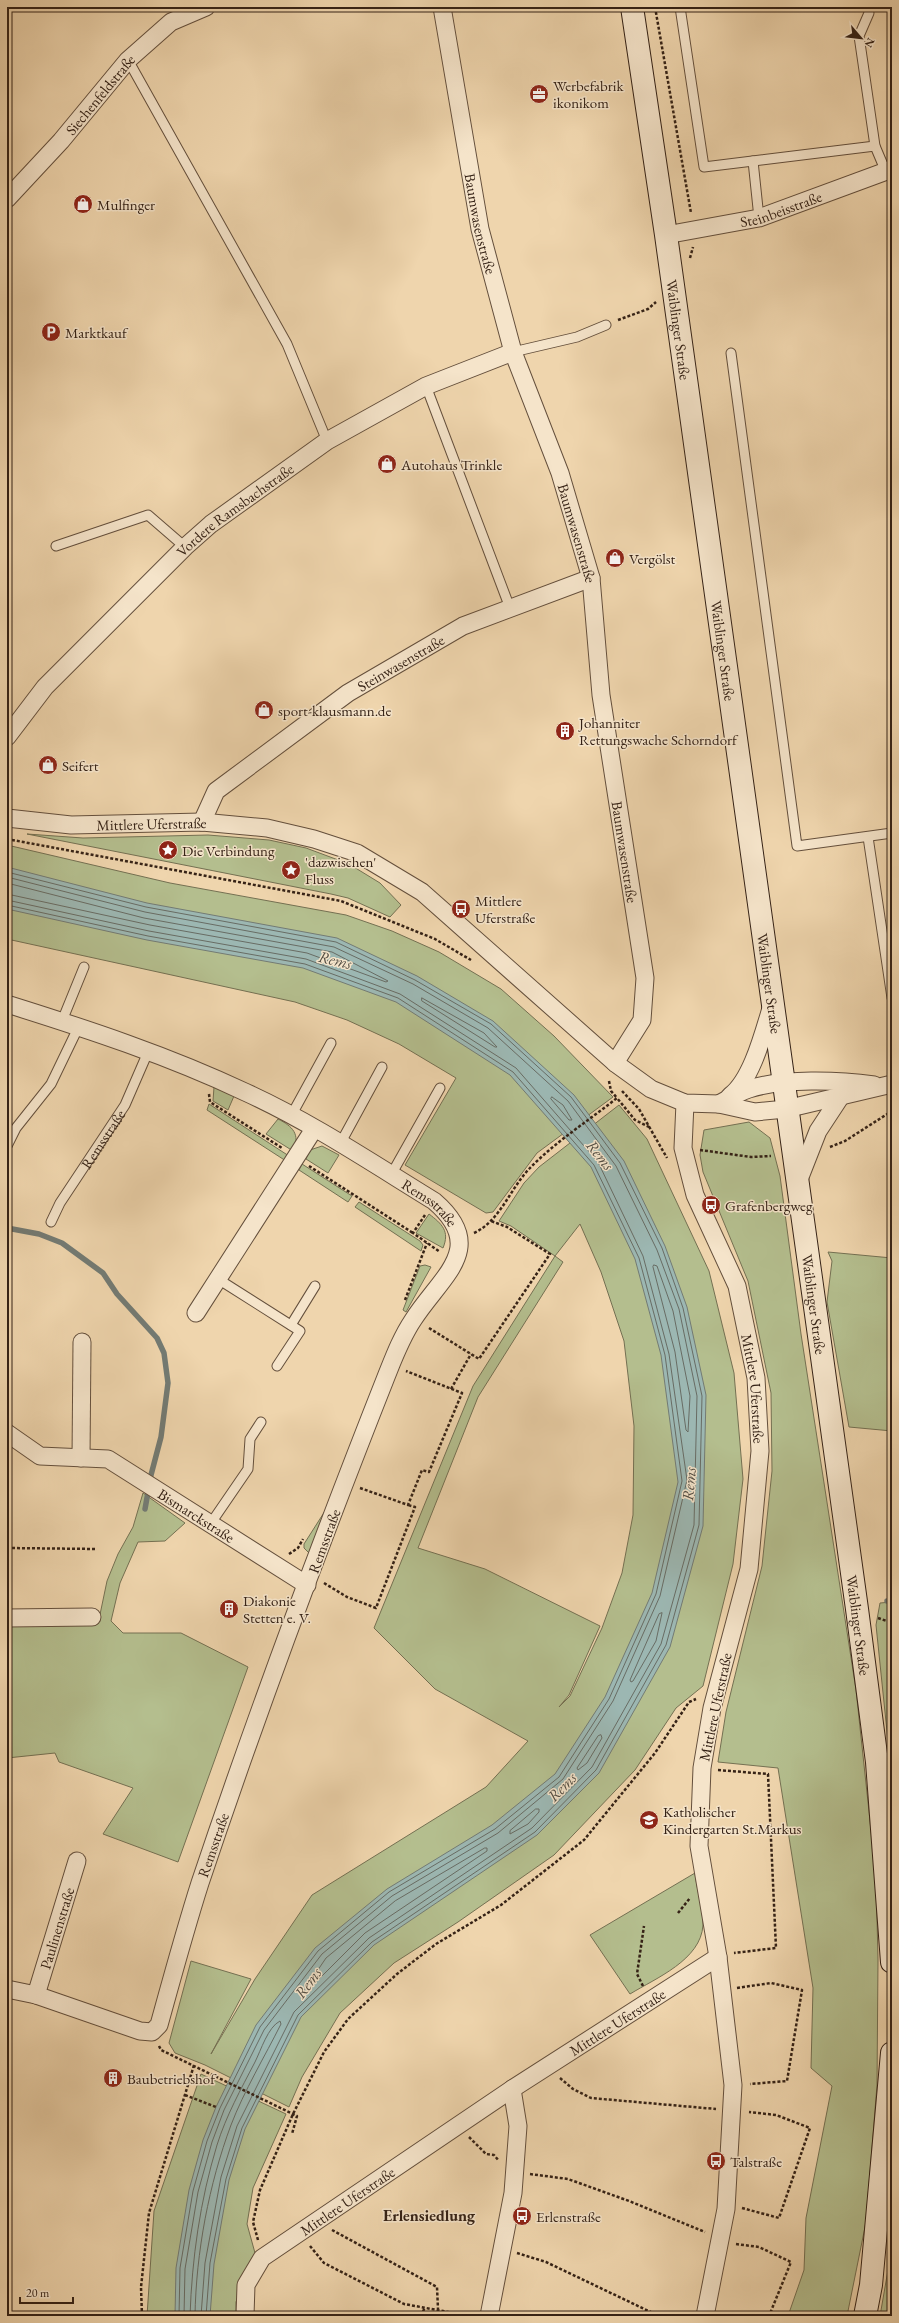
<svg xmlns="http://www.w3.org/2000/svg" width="899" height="2323" viewBox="0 0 899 2323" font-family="'EB Garamond',serif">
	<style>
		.green { fill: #b4be8e; stroke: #747052; fill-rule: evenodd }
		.water { fill: #9cb7b2; stroke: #737b74 }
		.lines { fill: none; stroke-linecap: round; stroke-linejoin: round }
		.shore { stroke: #686c64; stroke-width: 1 }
		.stream { stroke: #737b74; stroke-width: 5.5 }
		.lane-casing { stroke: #644f3c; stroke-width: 11 }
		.street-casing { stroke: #644f3c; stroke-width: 19 }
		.secondary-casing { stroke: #352216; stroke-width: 24 }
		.path { stroke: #352216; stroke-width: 2.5; stroke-dasharray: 3 2; stroke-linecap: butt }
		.lane { stroke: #f5e4ca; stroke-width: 9 }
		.street { stroke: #f5e4ca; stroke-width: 17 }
		.secondary { stroke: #f5e4ca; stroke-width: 22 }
		.labels { text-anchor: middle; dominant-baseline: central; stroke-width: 3; stroke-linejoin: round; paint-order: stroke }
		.poi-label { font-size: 15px; fill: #352216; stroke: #f5e4ca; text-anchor: start }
		.street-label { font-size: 15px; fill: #352216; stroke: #f5e4ca }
		.water-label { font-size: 16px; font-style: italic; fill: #544f45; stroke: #f5e4ca }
		.neighbourhood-label { font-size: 16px; font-weight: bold; fill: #352216; stroke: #f5e4ca }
	</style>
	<rect width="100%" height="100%" fill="#efd5ad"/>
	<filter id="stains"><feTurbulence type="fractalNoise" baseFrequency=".005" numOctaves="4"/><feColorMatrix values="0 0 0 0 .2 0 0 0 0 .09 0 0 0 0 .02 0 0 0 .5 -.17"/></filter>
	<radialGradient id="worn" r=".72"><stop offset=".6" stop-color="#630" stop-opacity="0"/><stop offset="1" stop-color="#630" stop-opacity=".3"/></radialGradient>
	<path class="green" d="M27 834 83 838 208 835 269 840 306 848 349 864 380 883 401 905 390 917 348 898 331 894Z
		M7 845 170 883 346 915 392 931 439 952 501 989 554 1036 613 1097 537 1153 493 1212 486 1213 405 1165 456 1078 399 1044 347 1020 295 1002 7 939Z
		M214 1087 234 1096 228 1110 213 1101Z
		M209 1104 289 1156 286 1161 207 1110Z
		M619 1105 647 1139 709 1271 734 1373 743 1479 733 1564 703 1686 676 1708 635 1770 554 1855 458 1922 394 1963 340 2013 302 2077 289 2107 205 2065 175 2053 169 2043 191 1961 251 1979 211 2054 255 1979 312 1895 486 1787 528 1741 435 1689 374 1628 473 1386 555 1256 511 1226 499 1221 501 1218 524 1183 539 1167ZM580 1224 601 1272 624 1341 634 1426 633 1515 622 1573 602 1628 570 1696 559 1707 569 1695 600 1626 485 1569 418 1548 478 1397 563 1262 555 1256Z
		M278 1119C292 1126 301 1134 293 1151L266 1134Z
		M749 1122 770 1138 780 1176 801 1334 856 1690 876 1877 878 1960 877 2085 866 2222 847 2316H788L804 2270 806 2218 832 2086 811 2068 813 1988 778 1768 718 1762 726 1712 762 1566 772 1471 771 1393 748 1281 703 1172 700 1155 704 1130Z
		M322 1146 339 1155 328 1173 306 1159 310 1150Z
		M302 1164 352 1196 348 1202 299 1170Z
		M359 1202 420 1241 423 1245 421 1251 355 1207Z
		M429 1214C442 1224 450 1231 443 1248L416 1233Z
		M828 1252 892 1258V1431L849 1427 827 1302 832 1261Z
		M425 1265 431 1267 406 1312 403 1310 420 1266Z
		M143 1493 185 1523 165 1541 138 1542 120 1583 111 1621 123 1633H181L248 1667 178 1862 103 1834 133 1788 59 1762 55 1753 7 1758V1626L98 1624 107 1581 118 1554 133 1527Z
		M325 1511 328 1514 311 1555 304 1548V1544Z
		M892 1602V1780L876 1625 880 1603Z
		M695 1873C697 1890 703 1909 703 1925 701 1960 656 1978 630 1994L590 1935Z
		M201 2074 286 2114 253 2188 247 2224 255 2253 236 2302V2316H147L154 2211Z
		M892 2247V2316H880Z"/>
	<path class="water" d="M7 867 147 903 337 938 417 976 493 1021 574 1095 624 1161 665 1246 687 1307 706 1395 703 1526 670 1647 599 1773 537 1835 374 1945 301 2017 245 2129 229 2180 214 2264 210 2316H175L176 2268 189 2190 203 2140 216 2107 256 2025 315 1948 387 1889 492 1825 555 1774 605 1697 652 1593 678 1482 661 1355 635 1259 591 1167 510 1075 396 1002 303 968 147 940 7 909Z"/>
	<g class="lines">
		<path class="shore" d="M7 872 146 907 336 942 415 980 491 1024 571 1097 620 1163 662 1248 683 1308 702 1396 699 1525 666 1645 596 1770 535 1832 372 1942 298 2015 242 2128 226 2179 210 2263 206 2316
			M7 877 145 912 334 947 413 984 488 1028 568 1101 616 1166 657 1250 679 1309 697 1396 694 1525 661 1644 592 1767 532 1828 369 1938 294 2012 237 2126 221 2177 205 2263 201 2316
			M7 883 144 918 332 952 388 981 386 982 307 953 150 925 7 894
			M7 900 149 931 306 959 400 994 516 1068 598 1162 643 1256 669 1354 687 1480 660 1596 613 1701 563 1779 498 1833 392 1896 322 1954 264 2030 224 2110 212 2142 198 2192 185 2269 184 2316
			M7 905 148 936 305 964 398 998 513 1072 594 1165 639 1258 665 1355 682 1481 656 1594 609 1699 559 1777 495 1829 389 1892 318 1951 260 2027 220 2108 207 2141 193 2191 180 2268 179 2316
			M422 998 484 1033 497 1047H495L422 1001Z
			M552 1097 563 1105 572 1120H569L551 1099Z
			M654 1265 657 1266 673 1311 690 1396 688 1432 686 1430 675 1352 653 1267Z
			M662 1613 656 1641 633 1681 631 1682 630 1680 659 1614Z
			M601 1735 602 1738 587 1763 578 1770 577 1768 598 1736Z
			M536 1809H539V1812L528 1824 510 1834V1831Z
			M485 1848H487V1851L365 1933 306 1992H303L326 1958 395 1901Z
			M190 2316C192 2258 200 2201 217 2145 226 2116 241 2089 255 2062 261 2050 268 2027 280 2021L281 2024C265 2056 244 2091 231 2125 209 2184 196 2252 195 2316"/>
		<path class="stream" d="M7 1228 39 1234 62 1243 103 1273 117 1294 157 1338 164 1353 168 1383 161 1437 151 1475 145 1509
			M887 1601H892"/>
		<defs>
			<g id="lane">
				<path d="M680 7 704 167 875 146"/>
				<path d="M868 7 869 13 859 36 875 146 886 172"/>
				<path d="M128 60 287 344 327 441"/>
				<path d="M753 161 759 218"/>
				<path d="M513 352 577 337 606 325"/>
				<path d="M731 353 797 846 892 833"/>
				<path d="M426 386 510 608"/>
				<path d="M56 546 148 515 185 547"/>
				<path d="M868 837 892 998"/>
				<path d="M62 1021 84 967"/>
				<path d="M291 1116 331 1043"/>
				<path d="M340 1144 382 1067"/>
				<path d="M7 1146 16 1128 51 1084 78 1028"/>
				<path d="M391 1175 440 1088"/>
				<path id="s1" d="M51 1222 60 1203 125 1105 148 1052"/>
				<path d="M218 1279 300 1331 277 1366"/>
				<path d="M291 1325 315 1286"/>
				<path d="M211 1523 248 1469 250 1439 261 1422"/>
			</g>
			<g id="street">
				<path id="s2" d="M442 7 480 229 513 352 560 473 591 578 601 695 645 978 642 1020 615 1063"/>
				<path id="s3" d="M7 199 61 141 128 60 171 22 206 7"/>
				<path id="s4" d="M666 235 759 218 892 169"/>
				<path id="s5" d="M7 737 45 687 185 547 211 524 327 441 426 386 513 352"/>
				<path id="s6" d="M7 818 71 825 202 822 267 828 314 839 357 853 422 892 615 1063 651 1089 685 1103 719 1104 755 1112 786 1109 892 1084"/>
				<path id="s7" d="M202 822 216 791 348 693 463 626 591 578"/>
				<path id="s8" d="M7 1004C87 1029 169 1056 245 1092 311 1122 372 1163 434 1201 489 1248 441 1276 413 1320 401 1338 394 1357 386 1377 320 1544 257 1713 200 1883 185 1930 172 1978 159 2025L152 2032 140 2031 36 1995 7 1989"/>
				<path d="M730 1096C752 1080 764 1031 772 1005"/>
				<path id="s9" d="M685 1103 683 1148 695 1195 737 1286 756 1378 760 1451 749 1569 712 1708 702 1768 699 1846 718 1957 733 2085 726 2209 705 2316"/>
				<path d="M719 1104C728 1099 739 1092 749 1089 783 1078 839 1080 874 1085"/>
				<path d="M798 1182 818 1131 841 1096"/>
				<path d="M196 1313 314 1129"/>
				<path id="s10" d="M7 1433 40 1456 108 1459 307 1585"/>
				<path d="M81 1458 82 1342"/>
				<path d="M7 1618 92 1617"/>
				<path id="s11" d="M36 1995 77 1861"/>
				<path id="s12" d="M245 2316 246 2285 262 2258 512 2089 718 1957"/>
				<path d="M489 2316 513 2193 518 2126 512 2089"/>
			</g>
			<g id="secondary">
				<path id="s13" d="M632 7 666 235 857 1609 877 1762 892 1962"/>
				<path d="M865 2316 871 2285 892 2053"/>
			</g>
		</defs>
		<use href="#lane" class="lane-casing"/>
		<use href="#street" class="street-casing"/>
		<use href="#secondary" class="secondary-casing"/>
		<path class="path" d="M655 7 691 213
			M690 258 693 247
			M618 320 648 309 656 302
			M7 839 341 901 435 939 471 960
			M609 1081 611 1091 617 1098
			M622 1091 639 1109 667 1158
			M209 1094 210 1102 282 1148
			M830 1147 845 1141 892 1111
			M700 1150 751 1157 771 1156
			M309 1166 413 1233
			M425 1215 413 1233 440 1252
			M474 1233C500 1221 510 1189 529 1169 555 1142 588 1121 617 1098L635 1120 651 1128
			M405 1300 427 1243
			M429 1328 479 1359 550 1254 507 1227 491 1221
			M451 1389 471 1354
			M360 1488 408 1505 422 1470 429 1472 462 1393 406 1371
			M7 1548 97 1549
			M289 1554 298 1548 303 1539
			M324 1583 347 1597 376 1608 415 1507 408 1505
			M878 1618 892 1623
			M718 1770 768 1774 776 1948 734 1953
			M678 1913 690 1898
			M643 1986 637 1974 644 1926
			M737 1988 771 1983 802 1990 787 2081 750 2084
			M159 2046 161 2050 297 2116 292 2134
			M560 2078 573 2089 591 2098 716 2109
			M185 2095 216 2107
			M469 2137 486 2154 494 2155 499 2161
			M530 2174 568 2179 629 2201 705 2232
			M742 2208 779 2218 810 2128 776 2115 749 2112
			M332 2230 437 2287 438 2309
			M258 2240 253 2222 260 2190 293 2114 324 2052 348 2019 397 1974 436 1944 501 1905 584 1840 655 1753 689 1702 696 1699
			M736 2244 759 2247 791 2262 769 2316
			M310 2246 324 2263 404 2304 470 2316
			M517 2253 546 2262 659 2316
			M142 2316 141 2287 149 2213 194 2065
			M421 2316 425 2307"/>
		<use href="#lane" class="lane"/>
		<use href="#street" class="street"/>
		<use href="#secondary" class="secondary"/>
	</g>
	<defs>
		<symbol id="office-disc" viewBox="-11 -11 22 22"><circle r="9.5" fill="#8f2418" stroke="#f5e4ca"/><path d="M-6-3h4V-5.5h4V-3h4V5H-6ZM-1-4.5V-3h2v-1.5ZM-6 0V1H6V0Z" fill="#fff"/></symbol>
		<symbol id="shop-disc" viewBox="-11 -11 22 22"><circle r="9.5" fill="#8f2418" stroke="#f5e4ca"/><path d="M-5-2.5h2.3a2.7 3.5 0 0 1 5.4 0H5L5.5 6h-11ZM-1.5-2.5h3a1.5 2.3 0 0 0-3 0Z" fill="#fff"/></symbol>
		<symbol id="parking-disc" viewBox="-11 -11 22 22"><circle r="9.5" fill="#8f2418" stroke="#f5e4ca"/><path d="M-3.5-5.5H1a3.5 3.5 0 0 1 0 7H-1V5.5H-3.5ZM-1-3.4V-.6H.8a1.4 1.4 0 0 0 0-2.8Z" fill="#fff"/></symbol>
		<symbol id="building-disc" viewBox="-11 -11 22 22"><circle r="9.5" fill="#8f2418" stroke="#f5e4ca"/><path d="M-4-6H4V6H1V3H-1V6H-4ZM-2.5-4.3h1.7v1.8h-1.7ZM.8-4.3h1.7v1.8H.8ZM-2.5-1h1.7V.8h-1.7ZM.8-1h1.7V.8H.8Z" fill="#fff"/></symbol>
		<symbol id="sight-disc" viewBox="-11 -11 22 22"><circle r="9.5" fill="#8f2418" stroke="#f5e4ca"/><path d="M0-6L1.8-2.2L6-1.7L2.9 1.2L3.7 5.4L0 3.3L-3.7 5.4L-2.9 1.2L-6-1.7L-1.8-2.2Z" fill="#fff"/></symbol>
		<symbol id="bus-disc" viewBox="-11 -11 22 22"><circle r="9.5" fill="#8f2418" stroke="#f5e4ca"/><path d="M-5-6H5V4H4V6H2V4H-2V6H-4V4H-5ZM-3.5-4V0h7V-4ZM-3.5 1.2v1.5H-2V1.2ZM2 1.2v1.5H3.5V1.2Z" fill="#fff"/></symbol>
		<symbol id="school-disc" viewBox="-11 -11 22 22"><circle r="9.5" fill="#8f2418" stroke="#f5e4ca"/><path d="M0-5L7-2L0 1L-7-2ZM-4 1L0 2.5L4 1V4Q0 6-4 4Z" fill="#fff"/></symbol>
	</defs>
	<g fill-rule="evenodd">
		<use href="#office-disc" x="528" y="83" width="22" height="22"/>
		<use href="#shop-disc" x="72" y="193" width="22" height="22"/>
		<use href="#parking-disc" x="40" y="321" width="22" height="22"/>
		<use href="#shop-disc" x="376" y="453" width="22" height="22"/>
		<use href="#shop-disc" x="604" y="547" width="22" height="22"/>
		<use href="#shop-disc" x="253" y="699" width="22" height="22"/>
		<use href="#building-disc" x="554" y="720" width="22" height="22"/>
		<use href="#shop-disc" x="37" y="754" width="22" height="22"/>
		<use href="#sight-disc" x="157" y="839" width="22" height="22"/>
		<use href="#sight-disc" x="280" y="859" width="22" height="22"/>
		<use href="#bus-disc" x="450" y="898" width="22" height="22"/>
		<use href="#bus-disc" x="700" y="1194" width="22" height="22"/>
		<use href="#building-disc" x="218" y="1598" width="22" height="22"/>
		<use href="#school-disc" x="638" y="1809" width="22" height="22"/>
		<use href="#building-disc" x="102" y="2067" width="22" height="22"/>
		<use href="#bus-disc" x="705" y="2150" width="22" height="22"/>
		<use href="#bus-disc" x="511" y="2205" width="22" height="22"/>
	</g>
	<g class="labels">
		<g class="poi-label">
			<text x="553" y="85">Werbefabrik<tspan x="553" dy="17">ikonikom</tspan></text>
			<text x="97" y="204">Mulfinger</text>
			<text x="65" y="332">Marktkauf</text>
			<text x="401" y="464">Autohaus Trinkle</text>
			<text x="629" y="558">Vergölst</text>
			<text x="278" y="710">sport-klausmann.de</text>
			<text x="579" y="722">Johanniter<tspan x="579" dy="17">Rettungswache Schorndorf</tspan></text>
			<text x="62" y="765">Seifert</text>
			<text x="182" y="850">Die Verbindung</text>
			<text x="305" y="861">'dazwischen'<tspan x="305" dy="17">Fluss</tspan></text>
			<text x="475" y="900">Mittlere<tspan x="475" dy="17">Uferstraße</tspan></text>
			<text x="725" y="1205">Grafenbergweg</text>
			<text x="243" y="1600">Diakonie<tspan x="243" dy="17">Stetten e. V.</tspan></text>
			<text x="663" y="1811">Katholischer<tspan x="663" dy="17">Kindergarten St.Markus</tspan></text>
			<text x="127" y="2078">Baubetriebshof</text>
			<text x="730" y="2161">Talstraße</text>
			<text x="536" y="2216">Erlenstraße</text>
		</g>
		<g class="street-label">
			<text stroke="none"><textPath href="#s3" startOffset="140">Siechenfeldstraße</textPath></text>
			<text stroke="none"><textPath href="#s4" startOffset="118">Steinbeisstraße</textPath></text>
			<text stroke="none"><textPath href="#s2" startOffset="220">Baumwasenstraße</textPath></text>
			<text stroke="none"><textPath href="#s13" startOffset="326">Waiblinger Straße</textPath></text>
			<text stroke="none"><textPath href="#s5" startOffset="323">Vordere Ramsbachstraße</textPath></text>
			<text stroke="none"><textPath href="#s2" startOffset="545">Baumwasenstraße</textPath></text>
			<text stroke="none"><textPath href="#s13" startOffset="650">Waiblinger Straße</textPath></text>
			<text stroke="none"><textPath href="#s7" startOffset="259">Steinwasenstraße</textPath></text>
			<text stroke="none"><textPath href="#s6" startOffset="145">Mittlere Uferstraße</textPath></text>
			<text stroke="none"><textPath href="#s2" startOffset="868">Baumwasenstraße</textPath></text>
			<text stroke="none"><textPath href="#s13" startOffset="986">Waiblinger Straße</textPath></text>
			<text stroke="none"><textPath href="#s1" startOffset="98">Remsstraße</textPath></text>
			<text stroke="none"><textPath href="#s8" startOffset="470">Remsstraße</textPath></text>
			<text stroke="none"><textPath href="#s13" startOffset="1310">Waiblinger Straße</textPath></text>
			<text stroke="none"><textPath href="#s9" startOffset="298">Mittlere Uferstraße</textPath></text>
			<text stroke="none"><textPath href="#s10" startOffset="213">Bismarckstraße</textPath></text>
			<text transform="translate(324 1541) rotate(-70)">Remsstraße</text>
			<text stroke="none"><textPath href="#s13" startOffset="1634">Waiblinger Straße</textPath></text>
			<text transform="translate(715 1707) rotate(-78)">Mittlere Uferstraße</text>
			<text transform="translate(213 1845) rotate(-71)">Remsstraße</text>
			<text stroke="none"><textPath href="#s11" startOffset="70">Paulinenstraße</textPath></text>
			<text stroke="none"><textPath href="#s12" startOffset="489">Mittlere Uferstraße</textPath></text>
			<text stroke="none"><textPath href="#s12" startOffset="165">Mittlere Uferstraße</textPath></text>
		</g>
		<g class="water-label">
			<text transform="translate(335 960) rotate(13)">Rems</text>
			<text transform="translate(600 1155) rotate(51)">Rems</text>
			<text transform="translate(689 1484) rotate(-85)">Rems</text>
			<text transform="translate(562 1787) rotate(-46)">Rems</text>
			<text transform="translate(308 1983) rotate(-54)">Rems</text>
		</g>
		<g class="neighbourhood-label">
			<text x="429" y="2215">Erlensiedlung</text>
		</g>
	</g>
	<rect width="899" height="2323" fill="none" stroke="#efd5ad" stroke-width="24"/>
	<rect x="8" y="8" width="883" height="2307" fill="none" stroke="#352216" stroke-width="2"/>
	<rect x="12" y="12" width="875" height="2299" fill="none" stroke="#352216"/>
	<g transform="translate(861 38) rotate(118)" stroke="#f5e4ca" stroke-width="3" paint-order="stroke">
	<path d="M0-3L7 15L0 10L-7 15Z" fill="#352216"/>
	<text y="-6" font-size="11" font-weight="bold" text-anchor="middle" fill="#352216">N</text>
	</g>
	<path d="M20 2297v6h53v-6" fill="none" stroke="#352216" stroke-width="2"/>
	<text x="26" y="2297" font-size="12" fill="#352216" stroke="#f5e4ca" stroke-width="3" paint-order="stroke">20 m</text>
	<rect width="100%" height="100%" filter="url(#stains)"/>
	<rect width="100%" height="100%" fill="url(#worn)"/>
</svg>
